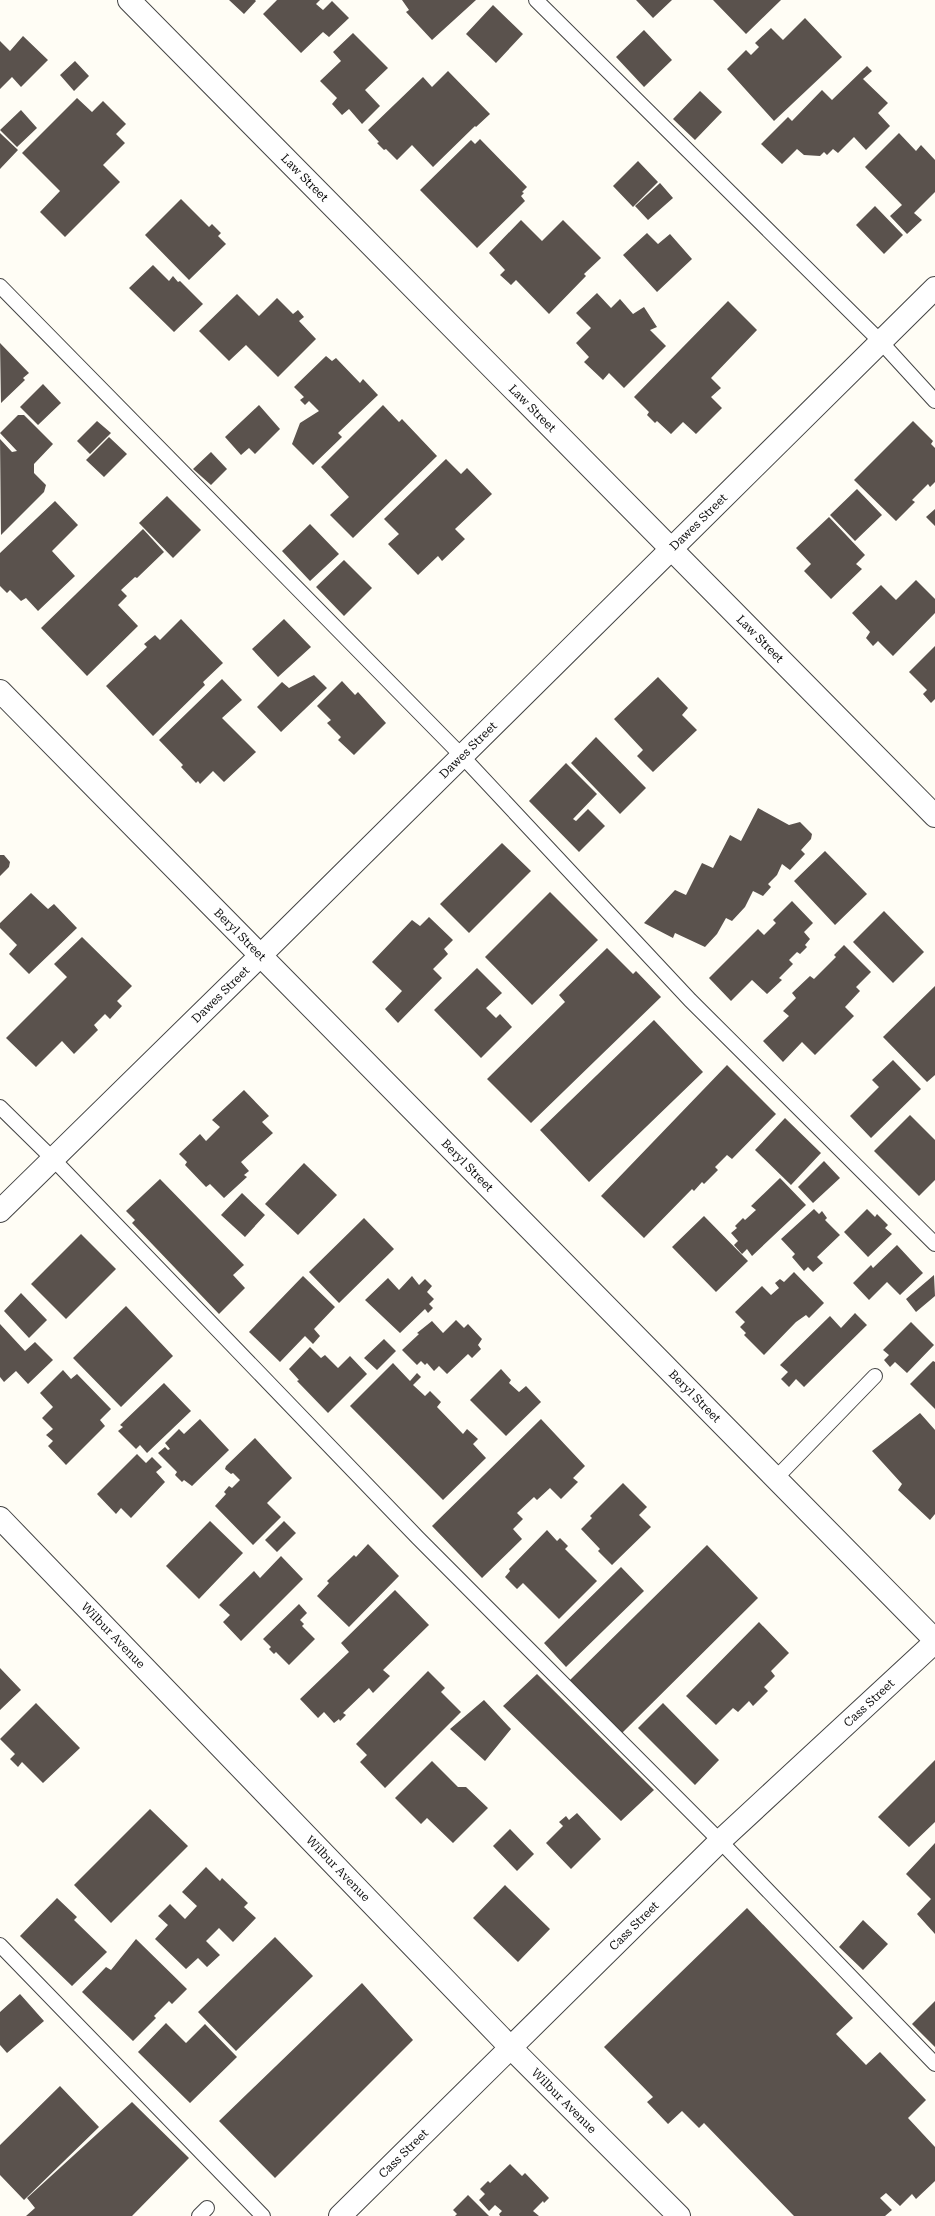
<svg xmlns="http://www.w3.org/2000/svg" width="935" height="2216" viewBox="0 0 935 2216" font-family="'Roboto Serif',serif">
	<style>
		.building { fill: #5a524d }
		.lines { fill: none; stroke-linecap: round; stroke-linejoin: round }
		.service-casing { stroke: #444; stroke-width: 16 }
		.minor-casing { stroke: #444; stroke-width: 24 }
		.tertiary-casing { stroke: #444; stroke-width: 24 }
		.service { stroke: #fff; stroke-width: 14 }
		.minor { stroke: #fff; stroke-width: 22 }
		.tertiary { stroke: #fff; stroke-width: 22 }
		.labels { text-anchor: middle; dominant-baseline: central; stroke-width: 4; stroke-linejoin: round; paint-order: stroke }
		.street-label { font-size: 12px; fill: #111; stroke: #fff }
	</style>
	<rect width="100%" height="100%" fill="#fffdf5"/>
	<path class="building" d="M229 0H255L256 1 244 14Z
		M277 0H320L316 4 323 10 332 1 349 18 329 37 323 32 301 53 263 14Z
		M402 0H476L432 40 406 12 409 10Z
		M636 0H672L653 18Z
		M713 0H781L746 34Z
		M493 5 523 34 496 63 466 34Z
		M805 18 842 57 774 121 727 69 746 50 751 55 759 47 755 43 771 28 783 40Z
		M644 30 672 60 644 87 616 57Z
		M353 33 388 68 365 90 380 106 362 124 349 109 342 115 332 104 337 98 320 81 341 61 333 52Z
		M23 36 48 60 21 87 12 77 0 89V41L10 51Z
		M75 61 89 76 74 91 60 75Z
		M867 66 872 71 863 79 888 103 878 113 890 126 866 150 854 137 838 153 833 149 827 155 824 152 820 156 804 155 797 149 782 164 761 144 788 117 792 121 822 90 832 100Z
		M448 71 490 114 476 127 475 126 433 167 412 145 397 160 386 149 384 150 377 143 379 142 368 130 423 77 432 87Z
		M700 91 722 112 695 140 673 119Z
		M77 98 92 112 103 101 126 124 116 134 125 143 103 165 120 182 65 237 40 212 60 191 22 153Z
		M21 110 37 128 17 147 0 130Z
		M0 133 18 150 0 169Z
		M899 133 916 151 921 145 935 160V192L914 213 922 220 907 234 890 216 902 205 865 167Z
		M480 139 527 187 522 192 524 193 521 196 525 201 477 248 420 190 471 140 475 144Z
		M638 161 658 182 633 207 613 186Z
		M660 183 673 198 648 220 635 206Z
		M181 199 209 227 212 224 221 233 218 236 226 244 189 280 145 235Z
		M875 206 903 235 884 254 856 225Z
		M521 220 542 241 563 220 601 258 584 274 586 276 549 314 516 280 511 285 500 275 505 270 489 253Z
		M647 233 658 244 670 234 692 259 657 292 623 255Z
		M153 265 169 281 173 276 178 282 180 281 203 304 174 332 129 288Z
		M597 293 611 308 620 299 633 314 644 307 657 327 650 330 666 346 624 388 609 373 603 380 584 362 589 357 576 343 591 328 576 313Z
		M237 294 259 316 277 298 293 314 298 310 304 317 299 321 316 339 278 377 246 345 229 361 199 331Z
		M728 301 757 330 711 378 721 388 711 397 722 408 696 434 683 422 671 434 657 421 655 423 647 415 649 412 634 397Z
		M0 343 29 373 23 378 25 380 1 403Z
		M326 356 332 361 336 358 360 383 363 379 378 395 338 433 342 437 313 465 292 444 300 423 319 411 309 401 305 405 300 400 304 397 294 387Z
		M43 384 61 403 38 425 20 407Z
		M259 405 280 429 255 454 249 448 241 455 225 437Z
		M383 405 399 422 402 419 437 456 353 538 330 515 349 497 321 467Z
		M18 415H24L53 444 34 464V473L46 485 44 492 1 535 0 439 12 452 17 451 0 433Z
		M97 421 111 433 90 454 77 441Z
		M913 421 933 441 931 444 935 448V482L930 487 928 484 912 500 915 502 896 521 854 480Z
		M109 437 127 454 104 477 86 460Z
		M211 452 227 469 211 485 193 469Z
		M446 459 461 474 467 468 492 494 455 529 465 539 442 561 438 556 418 575 388 544 399 534 384 519Z
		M857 489 882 515 855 541 830 515Z
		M167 496 201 530 173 558 139 523Z
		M55 501 78 525 52 551 75 576 38 611 26 598 21 601 10 590 7 593 0 586V553Z
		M935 509V526L926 517Z
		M829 517 865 555 856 564 862 569 831 599 804 571 811 564 796 548Z
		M310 524 339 554 310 581 282 551Z
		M143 529 164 552 137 578 135 577 121 590 127 596 118 605 138 626 87 676 41 628Z
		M344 560 372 588 344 616 316 587Z
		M916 580 935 599V613L893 656 878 641 873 646 866 638 870 632 852 613 881 585 896 600Z
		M181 619 223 663 203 682 205 685 153 736 106 686 147 647 144 644 155 635 160 640Z
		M284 619 311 647 278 677 252 649Z
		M935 646V699L931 703 923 694 927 690 909 672Z
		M314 675 327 688 281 732 257 707 282 682 289 688Z
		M658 677 688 708 682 715 697 730 653 772 637 756 643 750 614 719Z
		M222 679 242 700 222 718 256 752 224 782 213 771 200 784 198 781 196 783 181 767 183 765 159 740Z
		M342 681 355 695 358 692 386 723 354 755 338 740 341 737 327 723 331 720 317 706Z
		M596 737 646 788 620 814 571 763Z
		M566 763 597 794 573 819 576 821 588 809 605 826 579 852 529 801Z
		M758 808 789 825 800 822 812 834 811 839 801 850 805 854 790 870 782 864 777 875 768 884 771 887 763 896 753 891 745 907 732 921 726 918 717 934 705 947 675 933 673 938 644 923 675 890 686 895 702 863 713 868 730 835 741 841Z
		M502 843 531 871 469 933 440 904Z
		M825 851 867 894 835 925 794 881Z
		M0 855H4L10 862 9 867 0 876Z
		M550 892 598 940 532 1005 485 957Z
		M31 893 48 909 54 904 77 928 29 974 9 954 17 945 0 928V923Z
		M792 901 813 923 804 932 810 939 805 945 807 947 800 954 797 952 789 960 793 964 779 978 782 980 767 994 752 980 731 1001 709 978 758 929 764 935 776 923 773 920Z
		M884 911 924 952 893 983 853 942Z
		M429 917 453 940 444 949 448 954 433 969 442 978 398 1023 385 1009 402 991 372 962 412 920 420 926Z
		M82 937 132 986 117 1001 122 1006 110 1019 105 1014 94 1025 98 1030 74 1054 62 1041 36 1067 6 1038 67 977 54 964Z
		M844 945 871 972 856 987 860 991 845 1007 854 1016 815 1055 802 1042 783 1062 763 1041 789 1016 783 1011 796 998 792 993 810 976 814 979 836 957 834 955Z
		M607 948 633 974 636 971 661 997 531 1123 487 1079 565 1002 559 995Z
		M477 968 502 993 486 1008 496 1018 500 1014 512 1027 481 1058 434 1010Z
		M935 986V1075L927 1082 883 1037Z
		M654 1020 703 1072 589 1182 540 1130Z
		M893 1060 921 1089 871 1138 850 1116 879 1087 872 1080Z
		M727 1065 776 1114 732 1159 727 1155 715 1167 718 1170 704 1184 702 1182 694 1191 692 1189 644 1238 601 1196Z
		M244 1090 269 1116 262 1122 273 1133 241 1162 249 1171 244 1175 247 1177 224 1198 210 1184 206 1187 185 1165 187 1162 179 1154 200 1134 206 1141 220 1127 212 1120Z
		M910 1115 935 1140V1180L919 1196 874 1151Z
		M785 1118 821 1153 791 1185 755 1150Z
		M824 1161 840 1178 813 1203 798 1187Z
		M304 1163 337 1195 298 1235 265 1204Z
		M780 1178 806 1205 752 1256 747 1249 742 1254 734 1245 738 1241 731 1233 737 1228 735 1226 743 1218 745 1220 756 1210 751 1206Z
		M160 1179 244 1265 233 1275 245 1288 219 1314 132 1223 135 1220 126 1211Z
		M242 1193 265 1215 245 1237 221 1215Z
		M814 1209 819 1214 822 1211 827 1218 825 1220 840 1235 817 1257 823 1263 813 1272 808 1267 804 1271 792 1257 795 1254 781 1239Z
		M867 1209 875 1217 877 1214 888 1225 885 1228 892 1234 868 1257 844 1232Z
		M704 1216 748 1261 716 1292 672 1247Z
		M364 1218 394 1249 339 1303 309 1272Z
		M81 1234 116 1269 66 1319 31 1284Z
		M897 1245 923 1273 900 1295 887 1282 869 1300 853 1283 871 1265 873 1268Z
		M794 1272 824 1303 809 1318 806 1315 796 1322 764 1355 744 1335 746 1333 740 1327 745 1322 735 1312 762 1286 771 1295 779 1288 775 1283 780 1279 784 1282Z
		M934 1275 935 1296 916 1312 906 1299Z
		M303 1276 335 1307 314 1329 320 1336 313 1344 305 1336 280 1362 249 1332Z
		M412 1276 419 1285 425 1279 432 1286 427 1292 434 1299 429 1304 433 1308 428 1313 425 1309 400 1333 365 1300 388 1278 399 1290Z
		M21 1293 47 1320 29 1338 4 1311Z
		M126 1306 173 1356 121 1407 73 1358Z
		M855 1313 867 1325 804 1387 796 1379 789 1387 781 1379 788 1372 780 1365 830 1316 841 1328Z
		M456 1320 464 1328 468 1324 482 1339 478 1345 481 1349 472 1358 468 1354 447 1374 439 1366 434 1371 427 1363 425 1365 421 1361 417 1365 402 1350 419 1334 417 1333 432 1321 443 1333Z
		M911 1322 934 1345 907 1373 895 1362 890 1367 884 1360 889 1355 883 1350Z
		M0 1324 25 1351 35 1342 53 1360 28 1384 16 1371 4 1382 0 1377Z
		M384 1339 396 1351 377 1370 364 1358Z
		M310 1347 321 1358 325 1355 338 1368 350 1356 367 1374 328 1413 297 1381 299 1380 289 1369Z
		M933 1361 935 1362V1409L910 1384Z
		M393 1363 410 1381 417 1373 421 1377 413 1385 425 1396 430 1391 441 1402 437 1407 463 1434 467 1429 478 1439 473 1444 486 1458 443 1500 350 1406Z
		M501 1369 511 1380 509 1383 519 1392 526 1386 541 1402 506 1436 470 1400Z
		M63 1370 71 1379 77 1374 111 1409 100 1420 105 1426 66 1465 48 1446 53 1441 46 1435 53 1429 42 1418 53 1407 40 1393Z
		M164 1383 191 1411 147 1453 140 1445 136 1449 118 1431 123 1427 120 1425Z
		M920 1413 935 1430V1514L930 1520 898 1490 902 1484 872 1451Z
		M200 1419 229 1450 192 1486 184 1480 182 1482 175 1475 177 1472 158 1453 165 1447 168 1450 170 1449 165 1443 179 1429 184 1434Z
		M541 1419 585 1466 573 1478 578 1482 561 1499 550 1488 537 1500 534 1497 517 1513 523 1519 513 1529 522 1539 482 1578 432 1526Z
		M255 1438 292 1478 267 1503 281 1517 253 1545 215 1506 226 1494 224 1492 229 1486 232 1488 240 1480 233 1473 231 1474 225 1469 226 1466Z
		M137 1454 146 1463 152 1457 162 1467 156 1472 165 1482 131 1518 121 1508 116 1514 97 1494Z
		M623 1483 647 1507 639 1515 651 1527 612 1565 598 1551 600 1549 581 1529 592 1518 590 1516Z
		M210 1521 243 1553 199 1599 166 1566Z
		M284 1521 296 1533 277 1552 265 1540Z
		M547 1530 557 1541 560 1538 568 1546 565 1549 597 1581 559 1619 523 1583 517 1589 505 1577 510 1571 509 1569Z
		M368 1544 399 1576 349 1627 317 1596 329 1583 327 1581 354 1555 356 1557Z
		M707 1545 758 1598 622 1733 570 1680Z
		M281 1556 303 1579 241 1641 223 1622 230 1615 219 1605 254 1571 260 1578Z
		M621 1567 644 1591 566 1667 544 1643Z
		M395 1590 429 1625 383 1670 390 1676 373 1693 369 1688 343 1713 346 1715 340 1721 339 1719 334 1723 324 1712 318 1718 300 1699 349 1652 341 1643Z
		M299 1604 307 1613 300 1620 304 1624 302 1626 315 1639 289 1665 276 1652 274 1654 269 1649 271 1647 263 1639Z
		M759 1622 789 1653 771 1671 775 1676 764 1687 768 1691 753 1706 749 1701 738 1712 733 1708 716 1725 686 1696Z
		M0 1668 21 1690 0 1710Z
		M428 1671 445 1688 441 1692 461 1712 385 1788 360 1762 367 1755 356 1744Z
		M537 1674 654 1790 621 1821 503 1706Z
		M484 1700 511 1729 485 1761 450 1729Z
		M36 1703 80 1748 43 1783 22 1762 18 1767 10 1759 15 1754 0 1739Z
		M663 1703 719 1760 695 1785 638 1728Z
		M935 1760V1822L909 1847 878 1817Z
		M432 1761 458 1787H466L488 1808 453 1843 427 1818 421 1824 395 1798Z
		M150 1809 188 1846 111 1923 74 1885Z
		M577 1813 601 1839 571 1869 546 1843 563 1826 559 1822 566 1816 569 1820Z
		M510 1829 534 1854 517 1871 493 1846Z
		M935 1843V1934L917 1914 931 1899 906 1874Z
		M206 1867 220 1881 222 1878 248 1903 244 1907 256 1918 233 1942 219 1928 206 1941 220 1955 207 1967 198 1958 186 1969 155 1939 168 1925 158 1916 170 1904 185 1919 197 1906 182 1892Z
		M505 1885 550 1929 518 1962 473 1918Z
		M57 1898 77 1917 74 1920 107 1952 72 1986 20 1936Z
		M747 1908 853 2018 836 2034 866 2065 880 2052 926 2100 908 2118 935 2147V2181L916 2199 912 2194 900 2206 886 2193 880 2198 892 2210 885 2216H794L704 2123 699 2128 682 2111 668 2124 647 2102 653 2097 604 2047Z
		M863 1920 888 1944 863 1970 839 1947Z
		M275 1937 313 1976 236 2051 198 2012Z
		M136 1939 187 1989 172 2004 169 2001 154 2016 156 2018 133 2041 82 1992 106 1967 111 1970Z
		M362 1983 413 2040 275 2178 219 2121Z
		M20 1994 44 2021 7 2053 0 2045V2012Z
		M935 2001V2047L912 2024Z
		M166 2023 186 2043 205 2024 237 2057 190 2103 138 2052Z
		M60 2086 99 2127 24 2200 0 2175V2145Z
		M132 2102 189 2158 132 2216H26L35 2208 27 2198Z
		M510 2164 522 2176 525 2173 549 2198 544 2203 543 2201 533 2211 539 2216H500L499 2214 502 2211 495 2205 489 2211 479 2200 485 2194 480 2189 488 2181 490 2183Z
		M468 2195 489 2216H455L457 2214 453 2210Z"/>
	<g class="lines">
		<defs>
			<path id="service" d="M536 0 881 342 935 401
				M0 286 462 756 690 1000 935 1244
				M0 1107 53 1159 418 1538 720 1841 935 2064
				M776 1478 875 1376
				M0 1945 263 2216
				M199 2216 207 2208"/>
			<g id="minor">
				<path id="s1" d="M129 0 935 816"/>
				<path id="s2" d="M0 691 935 1640"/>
				<path id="s3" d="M0 1211 261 955 935 288"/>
				<path id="s4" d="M0 1518 512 2049 679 2216"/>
			</g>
			<g id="tertiary">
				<path id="s5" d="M340 2216 720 1841 935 1642"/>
			</g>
		</defs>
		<use href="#service" class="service-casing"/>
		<use href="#minor" class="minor-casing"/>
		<use href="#tertiary" class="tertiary-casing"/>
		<use href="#service" class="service"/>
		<use href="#minor" class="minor"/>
		<use href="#tertiary" class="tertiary"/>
	</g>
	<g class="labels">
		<g class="street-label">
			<text stroke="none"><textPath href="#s1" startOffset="250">Law Street</textPath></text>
			<text stroke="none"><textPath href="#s1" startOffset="574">Law Street</textPath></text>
			<text stroke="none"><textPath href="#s3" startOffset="981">Dawes Street</textPath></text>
			<text stroke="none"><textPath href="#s1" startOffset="898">Law Street</textPath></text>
			<text stroke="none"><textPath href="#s3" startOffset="657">Dawes Street</textPath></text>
			<text stroke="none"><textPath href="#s2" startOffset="342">Beryl Street</textPath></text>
			<text stroke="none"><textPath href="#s3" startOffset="309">Dawes Street</textPath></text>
			<text stroke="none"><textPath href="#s2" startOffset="666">Beryl Street</textPath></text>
			<text stroke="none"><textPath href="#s2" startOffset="990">Beryl Street</textPath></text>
			<text stroke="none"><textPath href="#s4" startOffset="163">Wilbur Avenue</textPath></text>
			<text stroke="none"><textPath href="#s5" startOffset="737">Cass Street</textPath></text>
			<text stroke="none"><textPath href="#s4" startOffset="487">Wilbur Avenue</textPath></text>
			<text stroke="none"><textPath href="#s5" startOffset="413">Cass Street</textPath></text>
			<text stroke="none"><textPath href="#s4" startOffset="811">Wilbur Avenue</textPath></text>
			<text stroke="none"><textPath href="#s5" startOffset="89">Cass Street</textPath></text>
		</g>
	</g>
</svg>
